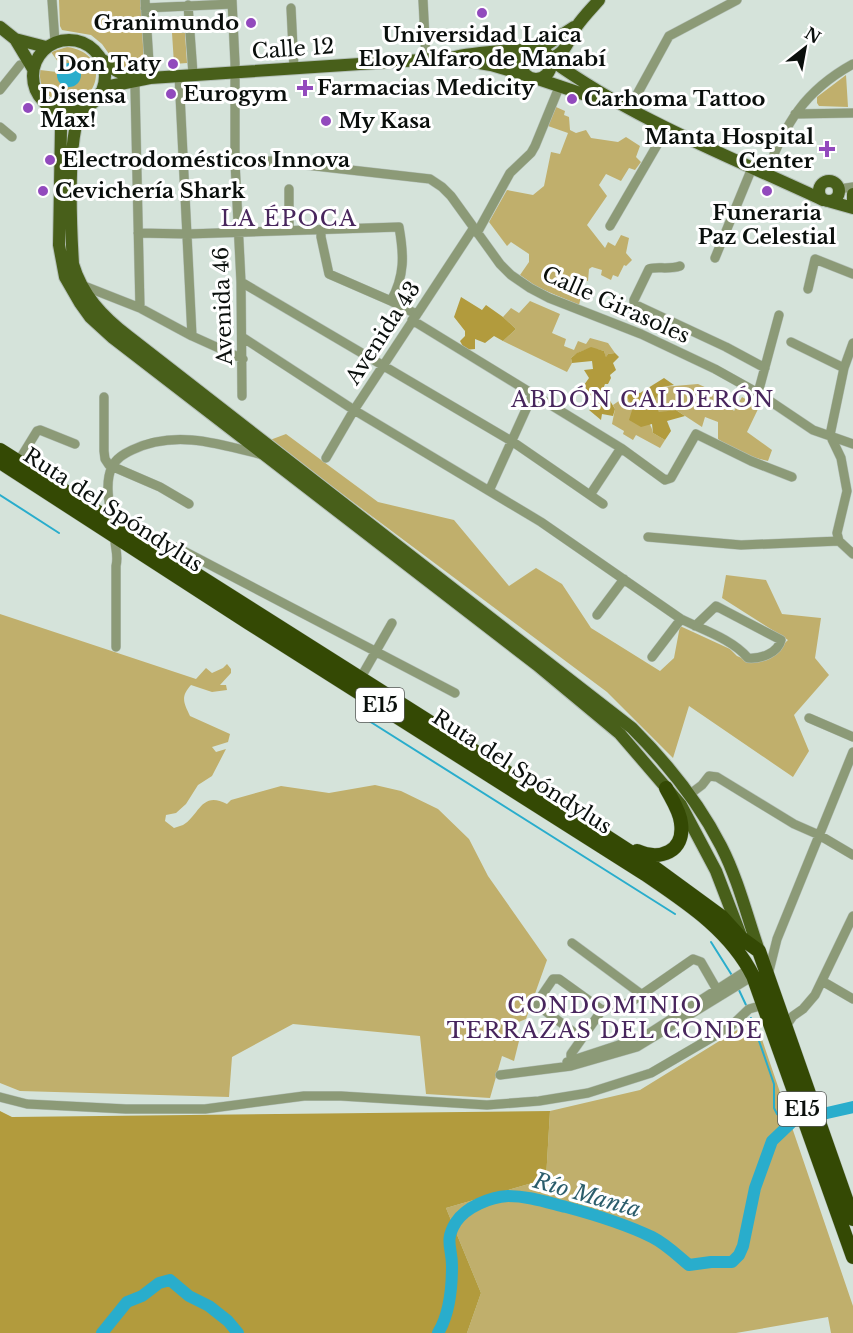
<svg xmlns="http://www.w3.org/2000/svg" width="853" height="1333" viewBox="0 0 853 1333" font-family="'Libre Baskerville',serif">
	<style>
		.green { fill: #c0af6c }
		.forest { fill: #b29b3d }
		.water { fill: #29adcc }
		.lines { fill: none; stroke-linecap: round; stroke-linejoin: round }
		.stream { stroke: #29adcc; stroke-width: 2 }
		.river { stroke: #29adcc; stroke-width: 12 }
		.minor-casing { stroke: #b5c1b9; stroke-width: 10 }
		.major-casing { stroke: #b5c1b9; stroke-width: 14 }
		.highway-casing { stroke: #b5c1b9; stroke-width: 15 }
		.minor { stroke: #8c9a77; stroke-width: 9 }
		.major { stroke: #485f1a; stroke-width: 12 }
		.highway { stroke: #344904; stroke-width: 14 }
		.poi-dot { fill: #924abd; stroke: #fff; stroke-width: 2 }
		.labels { text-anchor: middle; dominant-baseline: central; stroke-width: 6; stroke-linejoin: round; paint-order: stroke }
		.shield { fill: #fff; stroke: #545755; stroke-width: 1.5 }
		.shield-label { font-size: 20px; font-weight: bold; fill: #0a0f0c }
		.poi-label { font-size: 21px; font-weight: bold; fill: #0a0f0c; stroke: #fff; text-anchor: start }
		.street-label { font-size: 21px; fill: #0a0f0c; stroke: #fff }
		.neighbourhood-label { font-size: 22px; letter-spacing: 1.5px; fill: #48265d; stroke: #fff }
		.water-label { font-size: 22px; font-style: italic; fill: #2c5e6c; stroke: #fff }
	</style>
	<rect width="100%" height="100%" fill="#d5e3da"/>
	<path class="green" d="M59 0H141L144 67H124L114 61 102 44 91 35 62 30 60 26Z
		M172 33H185L187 63 174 64Z
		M67 47C121 54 90 124 52 98 42 91 39 81 40 70L57 72 61 66 51 52Z
		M846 75 848 107 819 106 817 103V97Z
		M556 107 565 111 564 115 569 117 570 130 576 133 586 130 591 138 618 142 626 137 640 146 636 157 641 162 635 170 629 168 621 181 606 174 599 185 607 196 587 225 605 248 608 242 615 246 621 235 629 238 626 253 632 260 626 266 624 265 618 277 613 275 611 280 601 275 602 270 592 267 589 269 588 281 585 280 579 305 537 287 520 275 529 262V254L511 242 507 246 489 222 507 190 533 195 544 186 551 152 560 154 568 133 548 126Z
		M530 301 560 314 552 333 566 339 564 346 574 350 578 341 586 344 590 338 608 343 615 353 608 354 606 358 604 351C590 347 582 349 571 358L572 363 567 372 503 341 516 329 503 317 511 308 519 313Z
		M698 384 718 393 734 411 742 397 759 407 747 432 772 450 768 461 739 454 718 439V422L705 417 702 427 676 410 659 413 654 403 662 387Z
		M626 396C634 409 651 418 653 433L665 440 660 448 636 435 633 440 623 434 624 431 612 424 615 409 613 405Z
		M286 434 378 502 454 520 509 586 536 568 562 584 591 628 660 671 674 658 680 626 730 649 737 656 751 662 767 660 788 640 722 598 726 575 766 580 782 614 821 618 815 658 829 675 794 715 809 751 793 777 689 706 673 758 607 692 270 440Z
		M0 614 196 679 206 668 212 673 223 668 227 664 231 669V673L220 685H226L227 690 212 692 191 685C180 697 184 703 190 716L230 734 228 742 212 747 216 752 226 749 212 776 198 785 186 804 176 813 166 815 165 821 174 828C177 827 180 826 183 825 199 816 201 790 227 804L231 800 281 786 329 793 375 785 401 791 438 809 469 839 488 876 547 960 526 1019 511 1025 507 1038 519 1041 514 1061 502 1056 490 1098 426 1094 420 1036 293 1024 232 1057 229 1097 20 1091 0 1083Z
		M755 1019 853 1306V1333H831L828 1317 736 1333H467L481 1293 446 1208 546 1179 550 1111 640 1090Z"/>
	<path class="forest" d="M461 297 482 310 486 305 503 317 516 329 503 341 494 336 485 343 475 339V349L465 350 460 341 465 336V331L454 317Z
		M591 347 604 351 606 357 608 354 615 353 619 357 613 363 616 370 610 375 611 378 608 384H605L603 389 615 409 613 416 602 414 601 420 589 410 595 407 584 385 589 378 584 370 593 369 592 361 572 363 571 358 577 353Z
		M664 378 674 385 662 387 654 403 659 412 676 410 685 416 667 421 671 431 665 440 653 433 652 424 641 427 629 420 633 407 626 396 630 390 640 393Z
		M550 1111 546 1179 446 1208 481 1293 467 1333H0V1111L12 1117Z"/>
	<path class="water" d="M57 75a12 12 0 1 1 24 0a12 12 0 1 1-24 0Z"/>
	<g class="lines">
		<path class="stream" d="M0 495 59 533
			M358 714 675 914
			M711 942 733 977
			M738 988 746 1005
			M751 1018 774 1084V1108L777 1114 793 1121"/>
		<path class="river" d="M827 1113 853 1107
			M102 1333 127 1302 142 1296 159 1283 170 1280 189 1296 209 1306 228 1321 238 1333
			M438 1333C449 1315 452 1287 452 1266 452 1247 444 1241 456 1222 466 1207 490 1197 508 1196 528 1196 546 1202 566 1207 596 1215 625 1224 652 1237 666 1244 678 1256 689 1265L711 1262H732L739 1255 743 1246 755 1188 772 1141 793 1121"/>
		<defs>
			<path id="minor" d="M52 0 55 42
				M145 0 150 78
				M232 0 235 63V162L241 282 242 396
				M423 0 426 59
				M188 5 193 74
				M145 8 232 4
				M291 8 294 68
				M179 75 192 336
				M137 79 135 87 140 308
				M0 90 20 65
				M629 109 669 36 737 0
				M795 114 853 113
				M0 127 12 137
				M235 162 271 161 430 179 442 187 451 196 500 264 511 275 530 288 549 298 641 334 715 369 758 393 813 430 853 444
				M766 174C785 124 804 91 853 64
				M289 189V230
				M839 189 853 187
				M610 226 667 128
				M321 230V237L329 274 391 301 416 314
				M138 233 188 234 399 227C404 255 405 275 391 301
				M477 233 510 173 531 153 535 146 560 85
				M715 258 752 168
				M680 266C669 270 656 266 649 269L634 300V304L726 347 765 368
				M241 282 513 442 603 504
				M79 284 140 308 192 336 243 359
				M808 289 815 259 853 274
				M412 320 621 448 665 480 671 478 696 434 751 461 792 477
				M242 337 354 410 541 522 681 619C703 630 732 639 748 658 761 659 778 653 781 640L716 606 695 626
				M791 342 844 368
				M853 343 844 368 830 435 841 458 847 491 837 533 839 541 853 554
				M758 393 779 315
				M104 397V451L105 459 109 465 160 487 189 504
				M326 458 354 410 473 229
				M18 462 37 431 40 430 75 444
				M489 491 533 394
				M590 495 621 448
				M112 522C110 506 104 483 112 467 116 458 124 454 132 450 175 429 220 444 263 455
				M115 536C114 547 119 554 116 566V647
				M648 537 741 545 839 541
				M167 556 172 548 176 547 455 693
				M597 615 624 579
				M652 657 681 619
				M360 679 392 623
				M809 718 853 737
				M690 794 702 785 709 776 717 777 794 824 819 835 853 855
				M572 943 641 994
				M768 975 777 939 853 752
				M822 981 853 999
				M786 1026 793 1016 803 1009 815 995 853 916
				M572 1031 536 1004 553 979H559L602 1010
				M567 1062 634 1040 648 1034 749 969
				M571 1066V1054L602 1010 631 1002 693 959 701 962 720 995
				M500 1075 571 1066 637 1047 753 976
				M0 1097 27 1104 126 1109H205L304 1096H341L487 1105 539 1101 588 1093 651 1073 730 1027 749 1009 763 1005"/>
			<path id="major" d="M0 27 15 39 33 69
				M15 39 46 47
				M33 76a36 36 0 1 1 72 0a36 36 0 1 1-72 0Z
				M521 64a15 15 0 1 1 30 0a15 15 0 1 1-30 0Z
				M540 49 574 27
				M550 58C566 55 569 38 577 26 583 17 592 8 599 0
				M455 59 491 65 526 75
				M103 60C115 72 122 74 137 79
				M551 60C634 120 731 157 823 200
				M538 79 604 101
				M100 93 110 86 150 78 451 58C477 51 504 52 532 49
				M44 102 58 118 61 127 59 245 65 277 80 303 90 317 113 338 537 665 620 734 681 805 716 871 741 936
				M82 109C66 135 71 231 73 264 82 295 103 317 128 336L632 728C667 763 698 801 721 846 738 879 747 916 759 951
				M819 191a10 10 0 1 1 20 0a10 10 0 1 1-20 0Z
				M853 194V200
				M828 201 853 208"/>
			<path id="highway" d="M0 450 428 721 655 868 722 917 741 938 759 951 853 1219
				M0 462 249 623 645 874C686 902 730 930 753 976L853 1257
				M637 851C660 861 685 852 681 823 680 811 671 798 666 788"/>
		</defs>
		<use href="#minor" class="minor-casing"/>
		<use href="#major" class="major-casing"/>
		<use href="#highway" class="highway-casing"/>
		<use href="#minor" class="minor"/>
		<use href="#major" class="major"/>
		<use href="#highway" class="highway"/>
	</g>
	<g class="poi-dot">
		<circle cx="482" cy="13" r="6"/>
		<circle cx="251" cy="23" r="6"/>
		<circle cx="173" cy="64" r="6"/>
		<path d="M302 79h6v6h6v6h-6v6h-6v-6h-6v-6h6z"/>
		<circle cx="171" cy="94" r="6"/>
		<circle cx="572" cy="99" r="6"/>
		<circle cx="28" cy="108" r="6"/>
		<circle cx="326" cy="121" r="6"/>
		<path d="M824 140h6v6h6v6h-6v6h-6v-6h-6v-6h6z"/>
		<circle cx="50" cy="160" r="6"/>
		<circle cx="43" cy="191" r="6"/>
		<circle cx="767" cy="191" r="6"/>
	</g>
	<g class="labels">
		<g class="shield">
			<rect x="356" y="688" width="48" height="34" rx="4.5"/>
			<rect x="778" y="1092" width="48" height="34" rx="4.5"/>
		</g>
		<g class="shield-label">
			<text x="380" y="705">E15</text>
			<text x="802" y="1109">E15</text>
		</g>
		<g class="poi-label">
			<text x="239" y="23" text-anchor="end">Granimundo</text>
			<text x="482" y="35" text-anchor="middle">Universidad Laica<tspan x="482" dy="24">Eloy Alfaro de Manabí</tspan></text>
			<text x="161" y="64" text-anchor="end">Don Taty</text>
			<text x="317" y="88">Farmacias Medicity</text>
			<text x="183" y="94">Eurogym</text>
			<text x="40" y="96">Disensa<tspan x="40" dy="24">Max!</tspan></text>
			<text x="584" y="99">Carhoma Tattoo</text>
			<text x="338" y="121">My Kasa</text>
			<text x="814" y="137" text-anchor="end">Manta Hospital<tspan x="814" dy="24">Center</tspan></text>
			<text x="62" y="160">Electrodomésticos Innova</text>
			<text x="55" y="191">Cevichería Shark</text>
			<text x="767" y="213" text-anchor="middle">Funeraria<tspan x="767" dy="24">Paz Celestial</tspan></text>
		</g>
		<g class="street-label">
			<text transform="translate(293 49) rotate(-4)">Calle 12</text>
			<text transform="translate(616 305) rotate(24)">Calle Girasoles</text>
			<text transform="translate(223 306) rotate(-92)">Avenida 46</text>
			<text transform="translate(383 333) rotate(-57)">Avenida 43</text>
			<text transform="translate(113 510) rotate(33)">Ruta del Spóndylus</text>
			<text transform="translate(522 772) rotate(33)">Ruta del Spóndylus</text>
		</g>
		<g class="neighbourhood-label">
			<text x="289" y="218">LA ÉPOCA</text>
			<text x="643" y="399">ABDÓN CALDERÓN</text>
			<text x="605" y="1005">CONDOMINIO<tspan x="605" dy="25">TERRAZAS DEL CONDE</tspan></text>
		</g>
		<g class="water-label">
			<text transform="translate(587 1195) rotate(16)">Río Manta</text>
		</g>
	</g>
	<g transform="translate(805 48) rotate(31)" stroke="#ffffff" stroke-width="4.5" paint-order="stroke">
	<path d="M0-4.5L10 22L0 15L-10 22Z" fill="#0a0f0c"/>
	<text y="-9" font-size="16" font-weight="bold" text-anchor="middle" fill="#0a0f0c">N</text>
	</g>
</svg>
